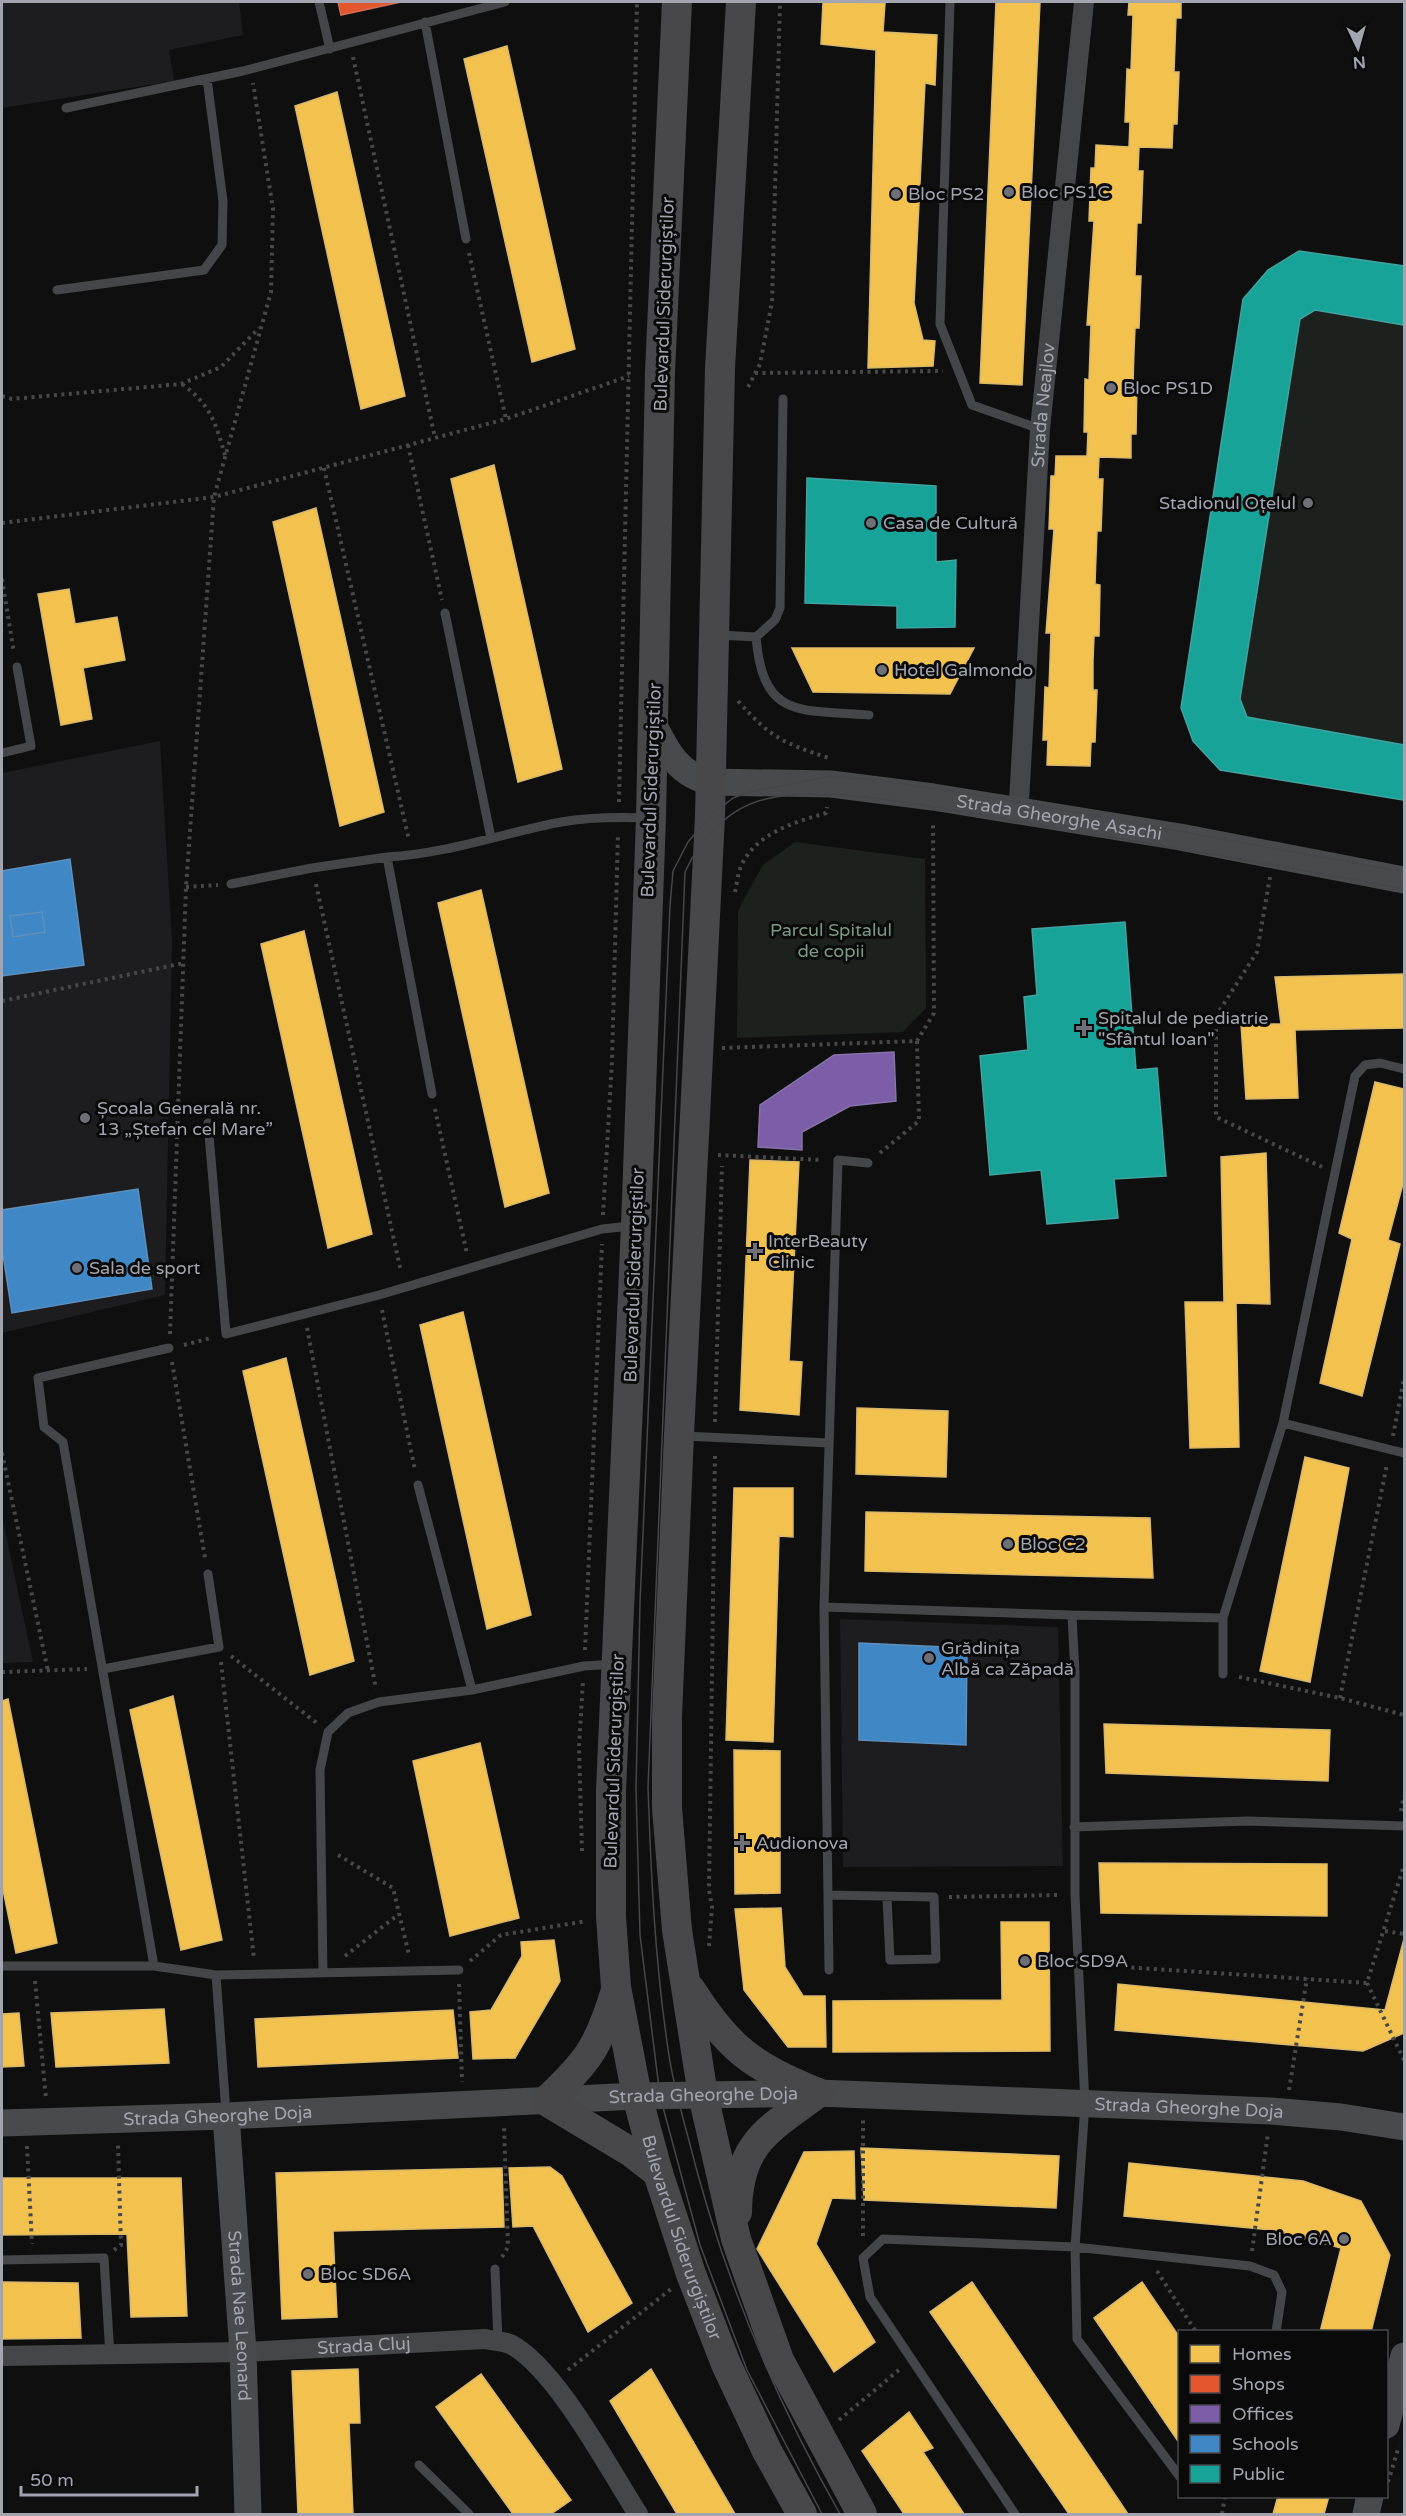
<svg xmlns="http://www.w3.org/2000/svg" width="1406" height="2516" viewBox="0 0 1406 2516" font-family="'Varela Round',sans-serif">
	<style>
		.built { fill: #1d1c1e }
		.green { fill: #1c211e }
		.homes { fill: #f2c14e; stroke: #dab86b; stroke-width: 1.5 }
		.shops { fill: #e4572e; stroke: #d06e55; stroke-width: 1.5 }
		.offices { fill: #7b5ea7; stroke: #8773a9; stroke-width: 1.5 }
		.schools { fill: #3f88c5; stroke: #5d90be; stroke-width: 1.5; fill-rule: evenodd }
		.public { fill: #17a398; stroke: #41a39f; stroke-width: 1.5 }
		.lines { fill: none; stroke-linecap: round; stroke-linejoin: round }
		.path { stroke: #48484b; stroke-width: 4; stroke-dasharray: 3 4.5; stroke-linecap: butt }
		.lane { stroke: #454649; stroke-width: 9 }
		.street { stroke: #454649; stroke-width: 20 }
		.secondary { stroke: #494a4d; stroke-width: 27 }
		.primary { stroke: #48484b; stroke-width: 30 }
		.tram { stroke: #47474b; stroke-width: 1.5 }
		.poi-dot { fill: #6f7077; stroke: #0a0a0b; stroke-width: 2 }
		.labels { text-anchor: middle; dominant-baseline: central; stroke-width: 6; stroke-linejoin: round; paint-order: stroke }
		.poi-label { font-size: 18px; fill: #a2a4af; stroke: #0a0a0b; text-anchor: start }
		.street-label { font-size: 18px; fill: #a2a4af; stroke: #0a0a0b }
		.park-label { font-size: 18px; fill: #7b9882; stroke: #0a0a0b }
	</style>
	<rect width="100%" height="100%" fill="#0f0f10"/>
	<path class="built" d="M2 2H239L243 35 169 50 174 81 2 108Z
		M160 741 172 941 165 1295 2 1333V773Z
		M2 1516 33 1662 2 1663Z
		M840 1619 1058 1627 1063 1866 843 1867Z"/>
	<path class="green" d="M1299 251 1404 266V800L1220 770 1181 708 1243 299 1268 270Z
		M795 842 925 859 926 1008 903 1032 737 1038 738 910 763 865Z"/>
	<path class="homes" d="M823 2 885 3 883 32 937 35 935 85 925 83 914 303 923 340 935 341 933 366 868 368 876 50 821 44Z
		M996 2H1040L1022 385 980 383Z
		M1129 2H1181V18H1176L1174 72H1179L1177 124H1173L1172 148 1139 147 1138 171H1143L1141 223H1137L1135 276H1141L1139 328H1135L1134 351 1133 382H1137L1136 434H1131V458L1099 457 1098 479H1103L1101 531H1097L1096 556 1095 584 1100 585 1099 636H1094L1093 660V690H1097L1095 742H1091L1090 766 1047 765 1048 740H1043L1045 687 1049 688 1051 633H1046L1054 529H1049L1051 476H1055L1056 456H1087L1088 432H1084L1085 379 1089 380 1091 325H1087L1094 221H1089L1091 168H1095L1096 145 1129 147 1130 122H1125L1127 69 1131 70 1133 15H1128Z
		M507 46 575 349 532 362 464 59Z
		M337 92 405 396 361 409 295 106Z
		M494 465 562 769 518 782 451 479Z
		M316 508 384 812 340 826 273 522Z
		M69 589 75 624 117 617 125 660 83 668 92 719 61 725 38 594Z
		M792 648H974L950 694 813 692Z
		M481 890 549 1193 505 1207 438 903Z
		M304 931 372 1234 328 1248 261 944Z
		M1404 974V1028L1295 1030 1298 1098 1246 1099 1241 1024H1281L1275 977Z
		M1375 1082 1404 1089V1180L1388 1240 1400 1244 1362 1396 1320 1383 1352 1239 1339 1233Z
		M1266 1153 1270 1304 1236 1303 1239 1447 1190 1448 1185 1302H1224L1221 1157Z
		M750 1160 799 1162 789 1361 802 1362 799 1415 740 1410Z
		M463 1312 531 1615 487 1629 420 1325Z
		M286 1358 354 1661 310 1675 243 1371Z
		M857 1408 948 1411 946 1477 856 1474Z
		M1305 1457 1349 1468 1310 1682 1260 1671Z
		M734 1488H793V1537L779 1536 773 1742 726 1740Z
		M866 1512 1150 1518 1153 1578 865 1571Z
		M173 1696 222 1940 181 1950 130 1710Z
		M8 1699 57 1943 16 1953 2 1885V1701Z
		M1104 1724 1330 1730 1328 1781 1106 1773Z
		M480 1743 519 1918 450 1936 413 1761Z
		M734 1750 780 1751V1893L735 1894Z
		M1099 1863 1327 1864V1916L1101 1913Z
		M781 1908 785 1967 803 1996H825L826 2047H788L744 1990 735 1909Z
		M1001 1922H1049L1050 2051 833 2052V2001L1002 2000Z
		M1404 1939V2033L1363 2051 1115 2030 1118 1984 1385 2010Z
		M554 1940 560 1981 515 2058 473 2059 470 2012 491 2010 522 1956 521 1942Z
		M164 2009 169 2063 56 2067 51 2013Z
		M453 2010 458 2058 258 2067 255 2019Z
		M19 2013 24 2066 2 2067V2014Z
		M861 2148 1059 2156 1056 2208 864 2200Z
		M854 2151 855 2199 832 2198 816 2244 875 2342 834 2372 757 2249 804 2152Z
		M1129 2163 1303 2181 1361 2201 1390 2255 1371 2332H1320L1341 2248 1272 2230 1124 2216Z
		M550 2167 562 2176 632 2303 588 2332 533 2226 513 2227 509 2168Z
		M502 2168 504 2227 333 2231 337 2317 282 2319 276 2173Z
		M2 2178H181L187 2316 131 2317 127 2234 2 2235Z
		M2 2282 78 2283 81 2338 2 2339Z
		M972 2282 1128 2514H1069L930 2312Z
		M1142 2282 1180 2338V2444L1094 2318Z
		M358 2369 360 2423H349L353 2514H298L292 2371Z
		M651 2369 735 2514H677L610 2401Z
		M481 2374 571 2500 551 2514H513L436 2407Z
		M909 2412 933 2448 923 2452 964 2514H904L862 2451Z
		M1278 2496H1329L1324 2514H1273Z"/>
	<path class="shops" d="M338 2H401L341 15Z"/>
	<path class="offices" d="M894 1052 896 1101 850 1106 802 1132V1150L758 1147 760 1105 834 1055Z"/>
	<path class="schools" d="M70 859 84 965 2 976V871ZM42 912 45 932 13 937 10 916Z
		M42 912 45 932 13 937 10 916Z
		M138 1189 152 1289 12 1313 2 1248V1210Z
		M859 1643 967 1648 966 1745 859 1740Z"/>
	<path class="public" d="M1299 251 1404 266V325L1315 310 1300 319 1240 699 1247 717 1404 745V800L1220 770 1193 741 1181 708 1243 299 1268 270Z
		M807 478 936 486V562L956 560 955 627 897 628V606L805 603Z
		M1125 922 1136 1070 1157 1068 1166 1176 1114 1179 1118 1218 1047 1224 1041 1170 990 1175 980 1056 1028 1050 1024 997 1037 995 1032 929Z"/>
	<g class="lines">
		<path class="path" d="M353 57 435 438
			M469 253 506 419
			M755 373 943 371
			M182 384C211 405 215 422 225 455
			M748 387 760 364 772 302 780 2
			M2 396 12 399 181 384 221 367 259 328
			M408 445 442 600
			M324 468 409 840
			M2 523 214 497 506 419 629 376
			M2 579 14 653
			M738 701C771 738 783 743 829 758
			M619 802 637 2
			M1270 877 1257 952 1216 1016V1117L1322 1167
			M316 884 401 1272
			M186 887 218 885
			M735 892C737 883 738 872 742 864 757 833 795 822 826 813L827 807
			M2 1001 184 963
			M722 1048 917 1041 934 1013 933 822
			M435 1109 467 1254
			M880 1153 919 1121 917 1041
			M718 1155 822 1160
			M603 1215 612 1061 618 833
			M382 1310 415 1470
			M307 1328 376 1689
			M170 1334 186 887 214 497 271 292 273 209 253 83
			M184 1345 211 1338
			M172 1362 205 1558
			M715 1422 722 1166
			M1393 1436 1404 1378
			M2 1453 48 1671
			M585 1650 602 1244
			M231 1656 318 1724
			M221 1662 254 1959
			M2 1672 87 1669
			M1239 1677 1340 1698 1404 1715
			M1340 1698 1387 1464
			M1401 1811 1404 1796
			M582 1851 579 1746 583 1681
			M338 1855 393 1888 409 1955
			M949 1897 1059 1895
			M1385 1931 1404 1934
			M709 1946 712 1907 709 1890 715 1454
			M345 1956 399 1914
			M470 1961 501 1935 587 1921
			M1094 1965 1367 1983 1404 1865
			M35 1981 46 2099
			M1367 1983 1404 2060
			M459 1984 462 2082
			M1289 2090 1307 1978
			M27 2146 32 2244
			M863 2236V2118
			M114 2250 121 2245 118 2144
			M1252 2251 1268 2133
			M502 2257 508 2247 504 2125
			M1157 2271 1196 2332
			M568 2370 671 2289
			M839 2420 900 2369
			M1388 2482 1399 2446
			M1222 2514 1225 2496"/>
		<path class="lane" d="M319 2 330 49
			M950 2 940 324 972 405 1040 429
			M425 22 466 239
			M66 108 243 71 505 2
			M57 290 204 270 222 245 223 201 207 79
			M445 613 491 838
			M719 635 756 637C763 721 801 709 869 715
			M756 637 775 620 780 608 783 399
			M2 753 31 746 17 667
			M231 884 312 868 387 857
			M432 1094 387 857C446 854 503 833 561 822 590 817 620 817 648 818
			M208 1123 226 1334 379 1295 602 1229 631 1226
			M868 1163 838 1160 824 1607 1072 1615
			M1283 1423 1404 1453
			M684 1436 829 1443
			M418 1485 472 1690
			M824 1607 829 1970
			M1223 1618V1674
			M103 1669 219 1647 208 1574
			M1074 1827 1248 1821 1404 1826
			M828 1895 934 1897 936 1959 890 1960 887 1898
			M2 1966H154L216 1975 459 1970
			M154 1966 63 1442 44 1427 38 1378 169 1348
			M323 1973 320 1770 328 1732 348 1713 379 1702 472 1690 584 1666 614 1664
			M216 1975 226 2113
			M2 2260 104 2258 110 2356
			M495 2269 498 2341
			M419 2465 469 2514
			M1180 2477 1077 2339 1075 2247 1085 2104 1075 1895V1673L1072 1615 1223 1618 1283 1423 1355 1076 1365 1065 1380 1063 1404 1069
			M1015 2514 870 2297 863 2258 883 2239 1075 2247 1250 2266 1274 2275 1282 2292 1276 2332"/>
		<g class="street">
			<path id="s1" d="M1016 810 1019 802 1040 429 1084 2"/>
			<path id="s2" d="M2 2356 243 2352 485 2339C494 2341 505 2341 512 2345 557 2370 609 2469 638 2514"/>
		</g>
		<g class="secondary">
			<path id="s3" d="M654 726C668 753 679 775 711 782L831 784 933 797 1180 837 1404 880"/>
			<path id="s4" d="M226 2116 243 2352 248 2514"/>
			<path id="s5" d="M2 2123 226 2116 637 2096 818 2093 1271 2111 1341 2117 1404 2127"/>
			<path d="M1386 2425 1404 2356"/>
			<path d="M1366 2514 1370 2496"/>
		</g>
		<g class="primary">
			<path id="s6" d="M677 2 660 372 651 818 636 1225 611 1790V1917L616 1987 637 2096 658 2173 691 2274 726 2364 767 2451 802 2514"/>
			<path d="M741 2 720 368 710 816 679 1435 667 1716V1808L677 1930 703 2095 736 2239 779 2360 862 2514"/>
			<path d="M616 1990C599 2046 589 2061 546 2101L631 2152 658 2173"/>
			<path d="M691 1990C729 2050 753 2066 818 2093"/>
			<path d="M737 2212C738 2143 768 2130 818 2093"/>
		</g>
		<path class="tram" d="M822 2514 747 2370 700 2245 660 2096 640 1935 636 1789 640 1603 670 906 673 871 688 842 710 816 733 798 749 792 831 776 878 780 1019 802 1404 872
			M840 2514C773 2396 721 2270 688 2137 680 2108 672 2079 668 2049 655 1962 651 1875 648 1787L685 872C700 839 729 807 766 799 827 784 929 807 992 817 1130 840 1267 863 1404 889"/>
	</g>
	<g class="poi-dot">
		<circle cx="1009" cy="192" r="6"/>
		<circle cx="896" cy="194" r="6"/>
		<circle cx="1111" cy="388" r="6"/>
		<circle cx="1308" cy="503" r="6"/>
		<circle cx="871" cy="523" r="6"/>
		<circle cx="882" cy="670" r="6"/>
		<path d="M1081 1019h6v6h6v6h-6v6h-6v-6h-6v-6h6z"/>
		<circle cx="85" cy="1118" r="6"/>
		<path d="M752 1242h6v6h6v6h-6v6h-6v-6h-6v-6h6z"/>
		<circle cx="77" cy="1268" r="6"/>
		<circle cx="1008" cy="1544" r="6"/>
		<circle cx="929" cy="1658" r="6"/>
		<path d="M739 1834h6v6h6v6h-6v6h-6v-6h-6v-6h6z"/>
		<circle cx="1025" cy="1961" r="6"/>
		<circle cx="1344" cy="2239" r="6"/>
		<circle cx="308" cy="2274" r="6"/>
	</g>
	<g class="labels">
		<g class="poi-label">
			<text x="1021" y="192">Bloc PS1C</text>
			<text x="908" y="194">Bloc PS2</text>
			<text x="1123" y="388">Bloc PS1D</text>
			<text x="1296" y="503" text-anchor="end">Stadionul Oțelul</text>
			<text x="883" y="523">Casa de Cultură</text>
			<text x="894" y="670">Hotel Galmondo</text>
			<text x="1098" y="1018">Spitalul de pediatrie<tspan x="1098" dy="21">"Sfântul Ioan"</tspan></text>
			<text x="97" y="1108">Școala Generală nr.<tspan x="97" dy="21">13 „Ștefan cel Mare”</tspan></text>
			<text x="768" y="1241">InterBeauty<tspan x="768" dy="21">Clinic</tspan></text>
			<text x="89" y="1268">Sala de sport</text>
			<text x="1020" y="1544">Bloc C2</text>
			<text x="941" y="1648">Grădinița<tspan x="941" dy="21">Albă ca Zăpadă</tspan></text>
			<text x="756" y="1843">Audionova</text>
			<text x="1037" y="1961">Bloc SD9A</text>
			<text x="1332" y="2239" text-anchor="end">Bloc 6A</text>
			<text x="320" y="2274">Bloc SD6A</text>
		</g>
		<g class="street-label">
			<text transform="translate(664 304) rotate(-88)">Bulevardul Siderurgiștilor</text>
			<text stroke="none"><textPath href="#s1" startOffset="406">Strada Neajlov</textPath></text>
			<text transform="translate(651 790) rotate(-88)">Bulevardul Siderurgiștilor</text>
			<text stroke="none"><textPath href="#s3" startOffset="434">Strada Gheorghe Asachi</textPath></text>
			<text transform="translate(634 1275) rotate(-88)">Bulevardul Siderurgiștilor</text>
			<text transform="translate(614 1761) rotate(-88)">Bulevardul Siderurgiștilor</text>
			<text stroke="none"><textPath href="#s5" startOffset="702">Strada Gheorghe Doja</textPath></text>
			<text stroke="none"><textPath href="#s5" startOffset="1188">Strada Gheorghe Doja</textPath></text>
			<text stroke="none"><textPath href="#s5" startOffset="216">Strada Gheorghe Doja</textPath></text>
			<text stroke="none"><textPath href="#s6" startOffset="2246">Bulevardul Siderurgiștilor</textPath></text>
			<text stroke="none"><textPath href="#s4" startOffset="200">Strada Nae Leonard</textPath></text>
			<text stroke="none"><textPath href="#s2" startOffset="362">Strada Cluj</textPath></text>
		</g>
		<g class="park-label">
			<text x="831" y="930">Parcul Spitalul<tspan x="831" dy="21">de copii</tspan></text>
		</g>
	</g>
	<rect width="1406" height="2516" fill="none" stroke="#a2a4af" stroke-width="6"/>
	<rect x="1178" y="2330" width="210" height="168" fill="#0a0a0b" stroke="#47484d" stroke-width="1.5"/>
	<rect x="1190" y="2345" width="30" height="18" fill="#f2c14e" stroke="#47484d" stroke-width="1.5"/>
	<text x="1232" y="2360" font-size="18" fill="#a2a4af">Homes</text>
	<rect x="1190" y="2375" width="30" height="18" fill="#e4572e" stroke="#47484d" stroke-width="1.5"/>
	<text x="1232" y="2390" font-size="18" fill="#a2a4af">Shops</text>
	<rect x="1190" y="2405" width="30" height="18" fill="#7b5ea7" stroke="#47484d" stroke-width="1.5"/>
	<text x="1232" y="2420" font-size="18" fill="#a2a4af">Offices</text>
	<rect x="1190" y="2435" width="30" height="18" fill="#3f88c5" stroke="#47484d" stroke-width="1.5"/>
	<text x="1232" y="2450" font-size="18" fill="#a2a4af">Schools</text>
	<rect x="1190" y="2465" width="30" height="18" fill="#17a398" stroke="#47484d" stroke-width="1.5"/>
	<text x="1232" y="2480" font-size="18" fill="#a2a4af">Public</text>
	<g transform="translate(1358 48) rotate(175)" stroke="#0a0a0b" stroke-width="4.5" paint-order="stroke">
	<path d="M0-4.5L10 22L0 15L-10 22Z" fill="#a2a4af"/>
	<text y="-9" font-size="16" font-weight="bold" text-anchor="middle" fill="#a2a4af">N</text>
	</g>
	<path d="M21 2486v9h176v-9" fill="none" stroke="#a2a4af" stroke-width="3"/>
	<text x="30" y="2486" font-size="18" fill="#a2a4af" stroke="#0a0a0b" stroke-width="4.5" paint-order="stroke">50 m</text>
</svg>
